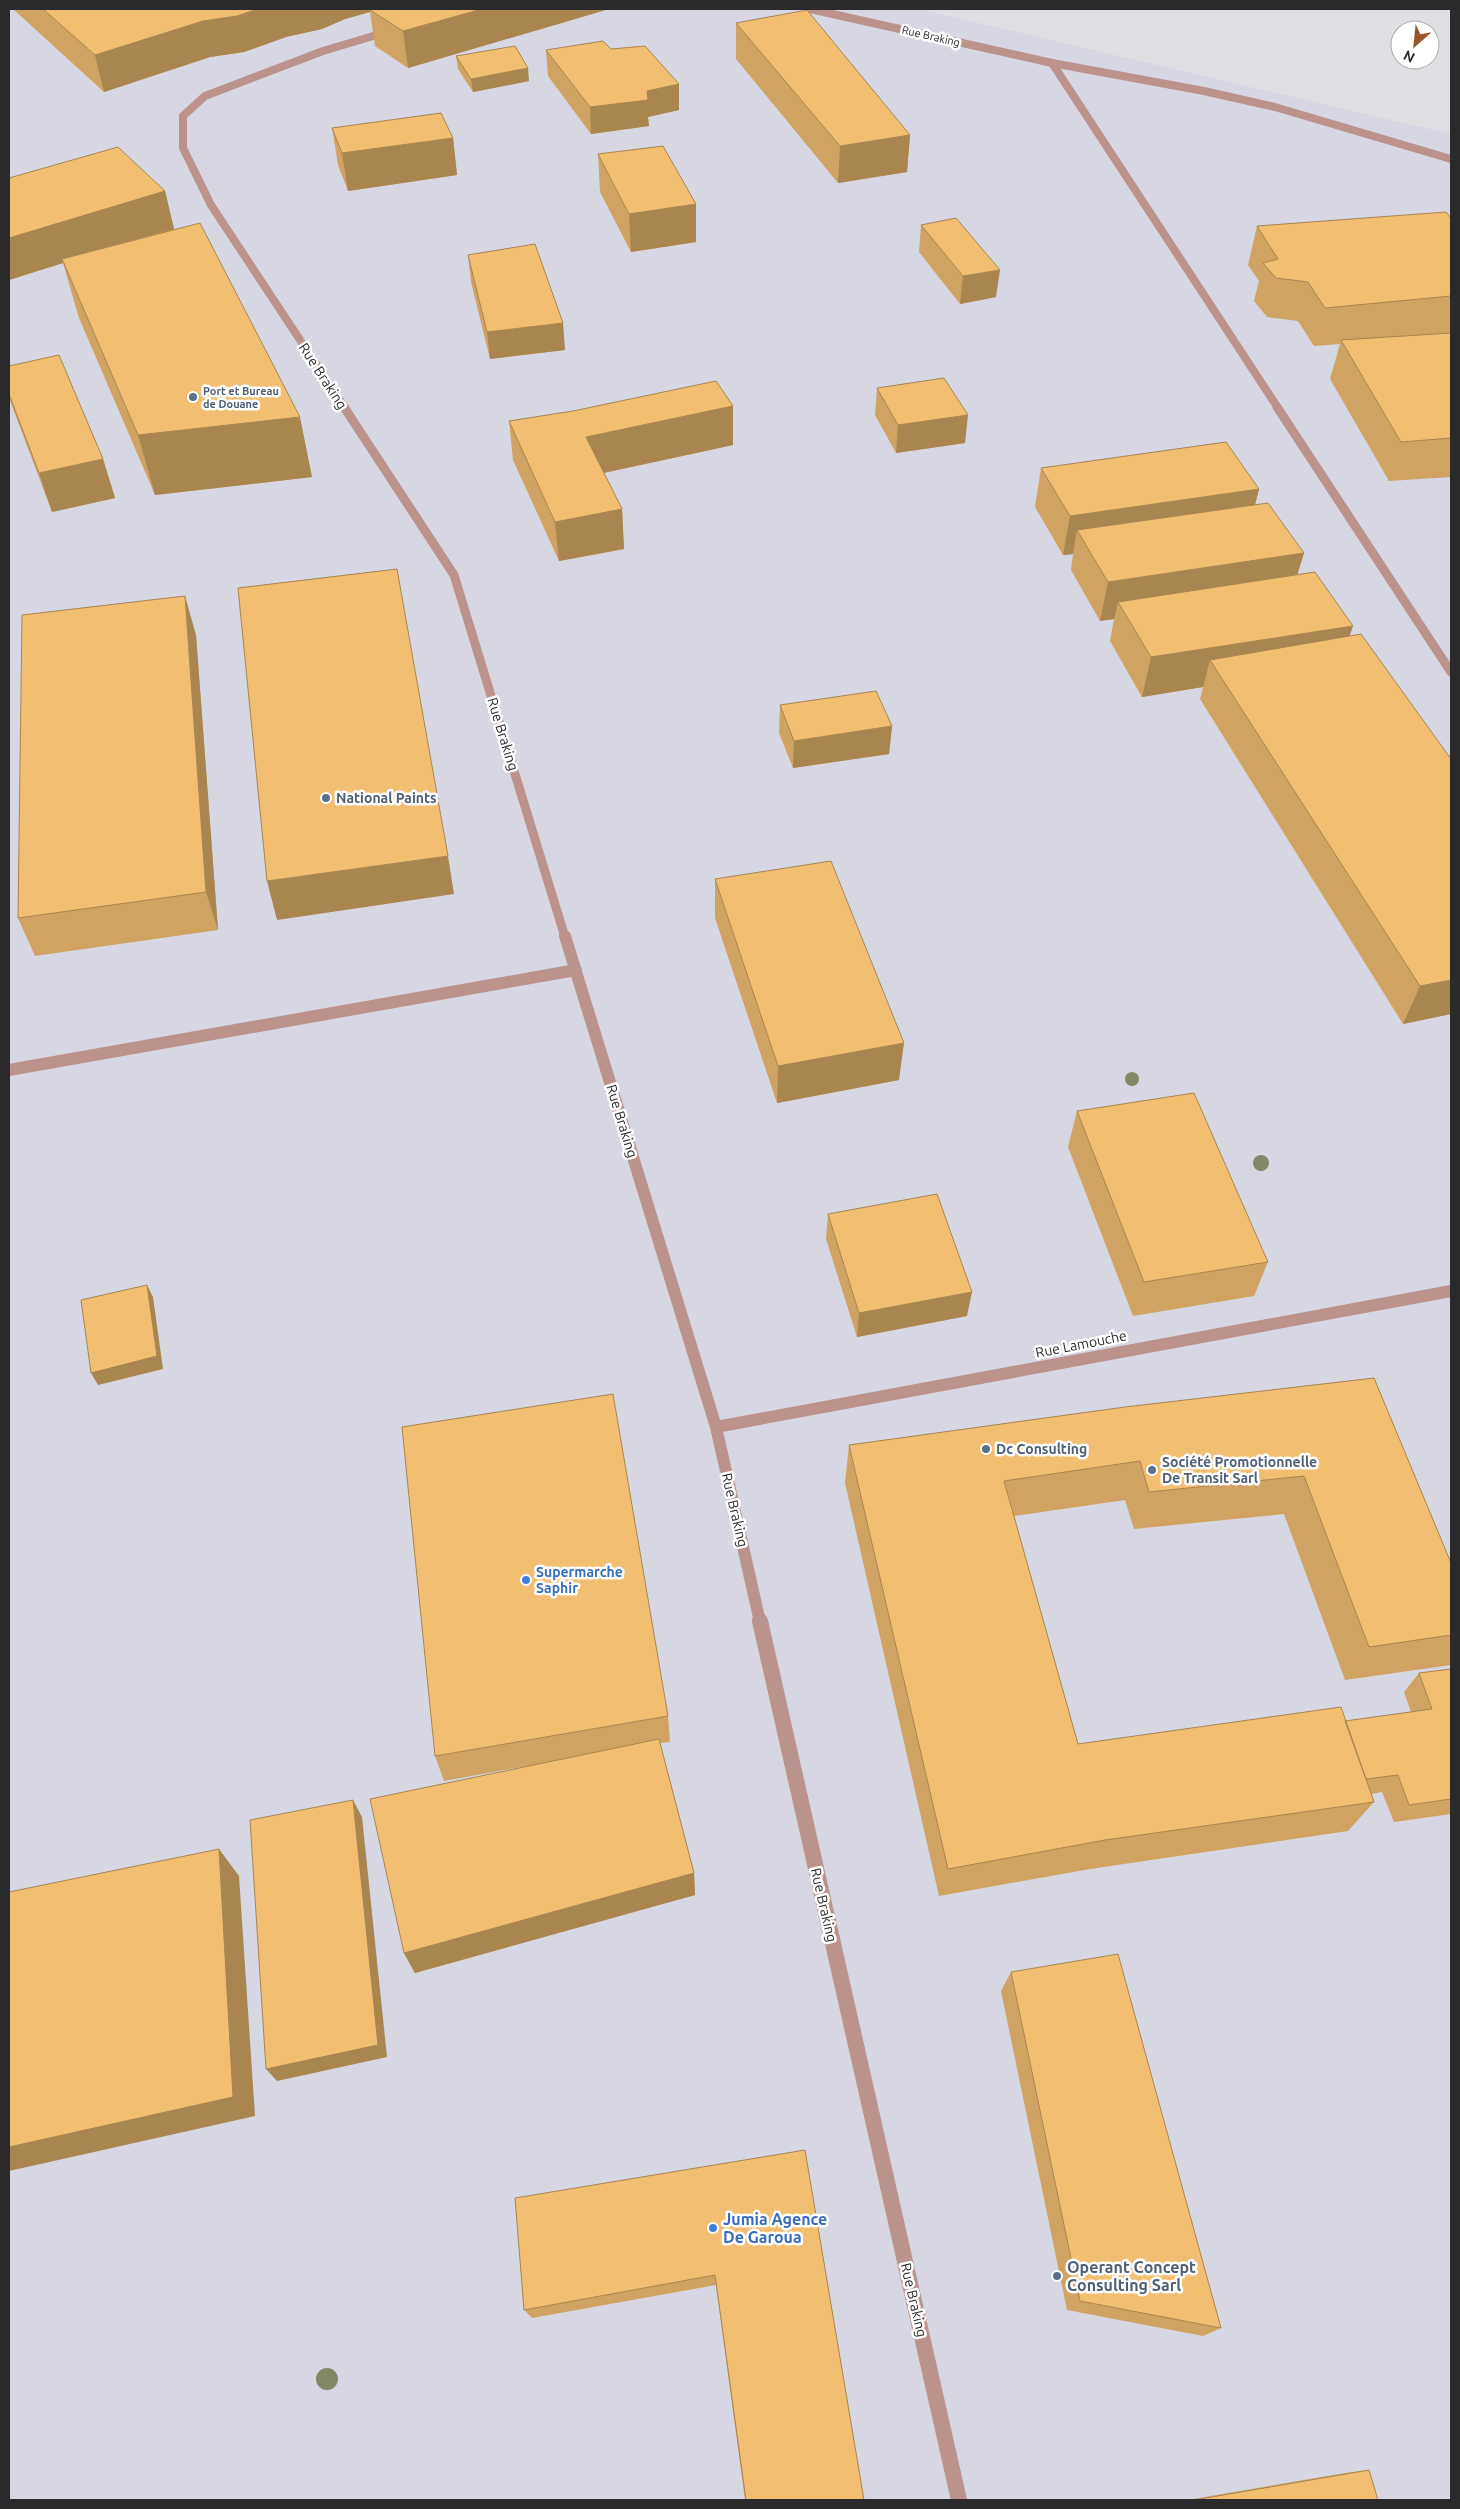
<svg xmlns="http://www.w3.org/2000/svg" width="1460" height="2509" viewBox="0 0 1460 2509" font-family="Ubuntu,sans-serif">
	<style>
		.built { fill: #d6d7e3 }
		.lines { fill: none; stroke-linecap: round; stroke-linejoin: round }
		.minor-far3 { stroke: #bb928c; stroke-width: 8 }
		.minor-far2 { stroke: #bb928c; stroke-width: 9 }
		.minor-far1 { stroke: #bb928c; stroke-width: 12 }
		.minor { stroke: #bb928c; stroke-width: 16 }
		.tree { fill: #818767 }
		.wall { fill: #d0a362 }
		.shaded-wall { fill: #a98550 }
		.building { fill: #f2be72; stroke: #a98550 }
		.service-dot { fill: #5c6f8a; stroke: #fff; stroke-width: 2 }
		.shop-dot { fill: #3f7fe0; stroke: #fff; stroke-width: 2 }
		.labels { text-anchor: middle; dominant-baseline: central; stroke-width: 5; stroke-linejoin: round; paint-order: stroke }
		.far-street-label { font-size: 11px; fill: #2a2a2c; stroke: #fff }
		.far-service-label { font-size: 11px; font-weight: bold; fill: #4e5e75; stroke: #fff; text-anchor: start }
		.street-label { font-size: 14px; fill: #2a2a2c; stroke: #fff }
		.service-label { font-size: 14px; font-weight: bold; fill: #4e5e75; stroke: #fff; text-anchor: start }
		.shop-label { font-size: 14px; font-weight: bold; fill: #366cbe; stroke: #fff; text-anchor: start }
		.near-shop-label { font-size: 16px; font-weight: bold; fill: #366cbe; stroke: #fff; text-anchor: start }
		.near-service-label { font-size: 16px; font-weight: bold; fill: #4e5e75; stroke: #fff; text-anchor: start }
	</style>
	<rect width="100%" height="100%" fill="#e0e0e4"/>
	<path class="built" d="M9 9H919L1451 134V2500H9Z"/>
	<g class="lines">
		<path class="minor-far3" d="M810 9 1052 63 1204 91 1275 107 1451 159
			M1052 63 1278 408
			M345 408 211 205 183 148V116L205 96 323 51 390 31"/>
		<path class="minor-far2" d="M344 407 454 575 565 937
			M1277 407 1451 672"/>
		<path class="minor-far1" d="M565 936 716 1427 760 1622
			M9 1070 576 970
			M716 1427 1451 1291"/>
		<path class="minor" d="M760 1621 959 2500"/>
	</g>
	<g class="tree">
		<circle cx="1132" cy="1079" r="7"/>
		<circle cx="1261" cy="1163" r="8"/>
		<circle cx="327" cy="2379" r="11"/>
	</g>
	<path class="wall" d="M13 9H609L408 68 375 46 370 12 345 19 322 29 286 37 244 52 210 57 104 92Z
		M736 23 910 135 907 172 838 183 736 59Z
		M611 49 679 84V110L648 117 649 126 591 134 548 76 546 50Z
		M456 56 529 81 473 92 458 69Z
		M332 128 453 138 457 175 348 191 338 165Z
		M598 154 696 204V242L631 252 600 192Z
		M9 178 165 191 174 229 312 477 155 495 79 318 63 263 9 280Z
		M1451 218V477L1389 481 1330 379 1340 344 1314 346 1298 321 1267 317 1254 301 1259 281 1248 265 1257 226Z
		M921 225 996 297 960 304 919 252Z
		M468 255 565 350 490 359 471 282Z
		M9 366 103 459 115 498 52 512 9 398Z
		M877 388 965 443 896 453 875 415Z
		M733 406V445L604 473 622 509 624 549 559 561 513 460 509 421Z
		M1041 468 1259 489 1255 505 1304 553 1297 575 1350 636 1451 759V1014L1403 1024 1200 699 1203 687 1142 697 1110 641 1114 619 1100 621 1071 570 1073 554 1063 555 1035 507Z
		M196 635 218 930 35 956 18 918Z
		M780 705 892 726 889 754 793 768 779 733Z
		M715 879 899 1080 777 1103 715 918Z
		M1077 1111 1268 1262 1254 1296 1133 1316 1068 1147Z
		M828 1214 967 1316 857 1337 826 1239Z
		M1374 1378 1451 1563V1665L1345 1680 1284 1514 1134 1529 1125 1500 1014 1516 1078 1744 1345 1721 1411 1712 1404 1692 1419 1673 1451 1669V1814L1394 1822 1382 1792 1371 1794 1374 1802 1348 1831 1090 1869 939 1896 845 1483 849 1445Z
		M668 1716 670 1742 660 1743 694 1873 695 1895 415 1973 404 1953 521 1767 444 1781 435 1756Z
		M1011 1972 1221 2328 1203 2336 1067 2310 1001 1991Z
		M805 2150 864 2500H745L716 2285 532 2318 524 2310Z
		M1369 2470 1378 2500H1187L1345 2473Z"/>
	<path class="shaded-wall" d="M258 9H384L370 10V12L345 19 322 29 286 37 244 52 210 57 104 92 95 55 203 21Z
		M482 9H609L408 68 403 31Z
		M528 68 529 81 473 92 471 79Z
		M679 84V110L648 117 649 126 591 134 590 107 647 91Z
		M910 135 907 172 838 183 840 146Z
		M453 138 457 175 348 191 342 153Z
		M165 191 174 229 62 259 63 263 9 280V238Z
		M696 204V242L631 252 629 214Z
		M1000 270 996 297 960 304 963 276Z
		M563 323 565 350 490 359 487 332Z
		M733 406V445L589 476 586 437Z
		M968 415 965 443 896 453 898 425Z
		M300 417 312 477 155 495 138 435Z
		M103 459 115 498 52 512 39 473Z
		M1259 489 1249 528 1077 530 1073 554 1063 555 1070 516Z
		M622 509 624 549 559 561 555 522Z
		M1304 553 1292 592 1118 602 1114 619 1100 621 1108 582Z
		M185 596 196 635 218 930 206 892Z
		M1353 626 1340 665 1210 660 1203 687 1142 697 1151 657Z
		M892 726 889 754 793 768 794 741Z
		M448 856 454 894 277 920 267 881Z
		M1451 980V1014L1403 1024 1420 986Z
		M904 1043 899 1080 777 1103 778 1066Z
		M147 1285 153 1297 163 1369 98 1385 91 1373Z
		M972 1292 967 1316 857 1337 859 1313Z
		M353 1800 362 1817 387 2057 277 2081 266 2069Z
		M219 1849 239 1876 255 2116 9 2171V2147Z
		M694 1873 695 1895 415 1973 404 1953Z"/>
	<path class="building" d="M43 9H258L237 16 203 21 95 55Z
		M374 9H482L403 31 370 10Z
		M807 10 910 135 840 146 736 23Z
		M603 41 611 49 645 46 679 84 647 91 648 100 590 107 546 50Z
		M515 46 528 68 471 79 456 56Z
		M441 113 453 138 342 153 332 128Z
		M663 146 696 204 629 214 598 154Z
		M118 147 165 191 9 238V178Z
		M1446 212 1451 218V296L1325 308 1308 282 1276 278 1263 263 1278 259 1257 226Z
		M956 218 1000 270 963 276 921 225Z
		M200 223 300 417 138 435 62 259Z
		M535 244 563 323 487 332 468 255Z
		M1451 333V438L1401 442 1341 340Z
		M59 355 103 459 39 473 9 394V366Z
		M944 378 968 415 898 425 877 388Z
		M716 381 733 406 586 437 622 509 555 522 509 421 573 411Z
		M1226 442 1259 489 1070 516 1041 468Z
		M1268 503 1304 553 1108 582 1077 530Z
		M397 569 448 856 267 881 238 588Z
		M1315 572 1353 626 1151 657 1118 602Z
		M185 596 206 892 18 918 22 615Z
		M1361 634 1451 759V980L1420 986 1210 660Z
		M876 691 892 726 794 741 780 705Z
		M831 861 904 1043 778 1066 715 879Z
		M1194 1093 1268 1262 1144 1282 1077 1111Z
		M937 1194 972 1292 859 1313 828 1214Z
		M147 1285 157 1356 91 1373 81 1300Z
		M1374 1378 1451 1563V1635L1369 1647 1304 1476 1149 1492 1140 1461 1004 1481 1078 1744 1341 1707 1374 1802 1105 1840 948 1869 849 1445 1125 1407Z
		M613 1394 668 1716 435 1756 402 1427Z
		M1451 1669V1799L1409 1805 1398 1775 1366 1779 1345 1721 1432 1709 1419 1673Z
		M659 1739 694 1873 404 1953 370 1799Z
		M353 1800 378 2045 266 2069 250 1820Z
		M219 1849 233 2097 9 2147V1892Z
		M1118 1954 1221 2328 1080 2301 1011 1972Z
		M805 2150 864 2500H746L715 2275 524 2310 515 2198Z
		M1369 2470 1378 2500H1194Z"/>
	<g class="service-dot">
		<circle cx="193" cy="397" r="5"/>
		<circle cx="326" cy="798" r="5"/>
		<circle cx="986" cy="1449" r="5"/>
		<circle cx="1152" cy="1470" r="5"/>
		<circle cx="1057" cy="2276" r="5"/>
	</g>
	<g class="shop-dot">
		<circle cx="526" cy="1580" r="5"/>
		<circle cx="713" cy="2228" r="5"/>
	</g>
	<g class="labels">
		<g class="far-street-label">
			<text transform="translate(931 36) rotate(13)">Rue Braking</text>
		</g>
		<g class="far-service-label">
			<text x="203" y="391">Port et Bureau<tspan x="203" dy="13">de Douane</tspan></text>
		</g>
		<g class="street-label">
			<text transform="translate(323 376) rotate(57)">Rue Braking</text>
			<text transform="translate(503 734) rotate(73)">Rue Braking</text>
			<text transform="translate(622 1121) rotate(73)">Rue Braking</text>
			<text transform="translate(1081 1344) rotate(-11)">Rue Lamouche</text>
			<text transform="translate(735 1510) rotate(77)">Rue Braking</text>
			<text transform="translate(824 1905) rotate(77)">Rue Braking</text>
			<text transform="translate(914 2300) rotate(77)">Rue Braking</text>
		</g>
		<g class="service-label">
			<text x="336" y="798">National Paints</text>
			<text x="996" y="1449">Dc Consulting</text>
			<text x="1162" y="1462">Société Promotionnelle<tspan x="1162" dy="16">De Transit Sarl</tspan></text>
		</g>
		<g class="shop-label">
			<text x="536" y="1572">Supermarche<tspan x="536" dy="16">Saphir</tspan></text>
		</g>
		<g class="near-shop-label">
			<text x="723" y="2219">Jumia Agence<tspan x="723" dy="18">De Garoua</tspan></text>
		</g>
		<g class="near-service-label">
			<text x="1067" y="2267">Operant Concept<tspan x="1067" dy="18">Consulting Sarl</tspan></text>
		</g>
	</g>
	<rect width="1460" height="2509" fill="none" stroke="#2a2a2c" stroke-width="20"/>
	<g transform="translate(1415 45) rotate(207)"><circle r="24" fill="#ffffff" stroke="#aaaaab"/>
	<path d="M0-4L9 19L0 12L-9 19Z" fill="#9b552b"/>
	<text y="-8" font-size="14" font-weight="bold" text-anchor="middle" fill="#2a2a2c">N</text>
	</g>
</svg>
